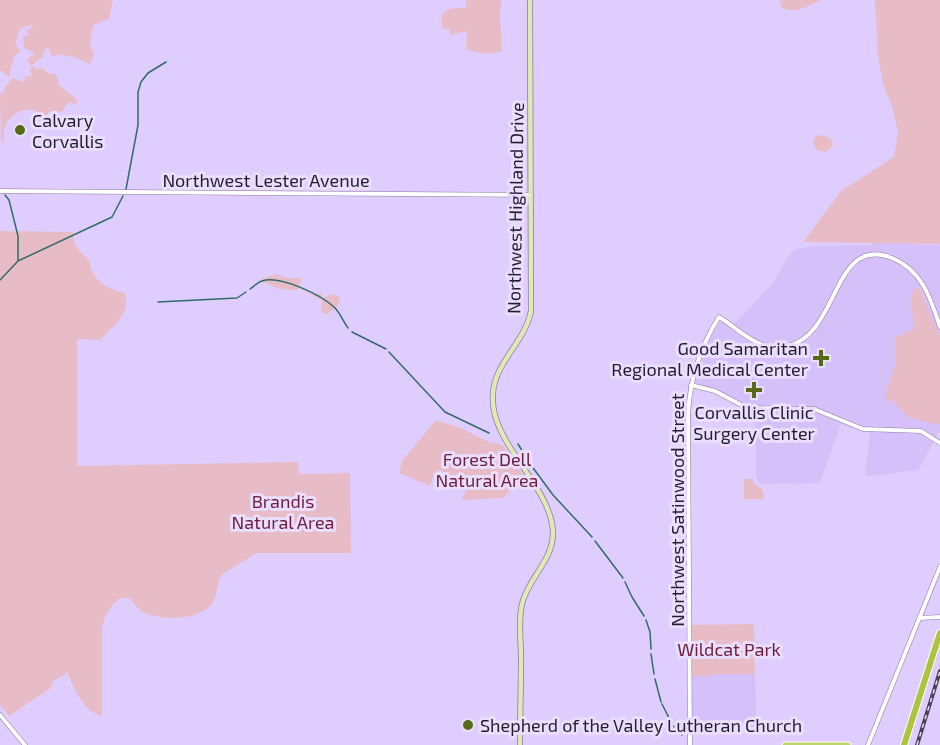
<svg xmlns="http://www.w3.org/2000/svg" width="940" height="745" viewBox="0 0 940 745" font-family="'Exo 2',sans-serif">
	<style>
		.built { fill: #d6c0f9 }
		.green { fill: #e8bcc7 }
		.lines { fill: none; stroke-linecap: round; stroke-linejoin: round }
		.stream { stroke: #316c68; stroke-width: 1.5 }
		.tertiary-casing { stroke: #8978a5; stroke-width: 5 }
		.secondary-casing { stroke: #8978a5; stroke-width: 6 }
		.primary-casing { stroke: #fff; stroke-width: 7 }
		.trunk-casing { stroke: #fff; stroke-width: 8 }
		.tertiary { stroke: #fff; stroke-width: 4 }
		.secondary { stroke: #e0e9b6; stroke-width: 4.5 }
		.primary { stroke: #c0d46e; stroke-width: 5 }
		.trunk { stroke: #abc63e; stroke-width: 6 }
		.rail-casing { stroke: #4a4059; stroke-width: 4 }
		.rail { stroke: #e9defd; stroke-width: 1.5; stroke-dasharray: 4.5; stroke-linecap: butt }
		.poi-dot { fill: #566915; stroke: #e9defd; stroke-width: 2 }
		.labels { text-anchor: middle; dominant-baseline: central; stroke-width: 6; stroke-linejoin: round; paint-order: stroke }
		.poi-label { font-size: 18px; fill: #241c2f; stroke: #e9defd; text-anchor: start }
		.street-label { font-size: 18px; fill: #241c2f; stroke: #e9defd }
		.park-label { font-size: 18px; fill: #6d1d3b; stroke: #e9defd }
	</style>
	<rect width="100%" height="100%" fill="#e0cdff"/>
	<path class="built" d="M873 221H914L915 245H940V431L918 470 871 476 865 475 870 433 841 424 820 483 762 484 757 481 756 473 755 408 741 404 725 394 696 383 695 378 704 351 719 322 734 324 772 284 788 257 795 249 814 246 873 245Z
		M712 674H755L757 727 692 729V676H710Z"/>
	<path class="green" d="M0 0H113L109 19 93 25 90 45 94 54 90 64C79 59 62 51 52 57L49 49 46 48 42 57 31 66 27 60 35 53 24 48 23 36H28L27 31 33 26 32 25C15 28 20 32 15 44L21 51 14 56 9 77 0 70Z
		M466 0H501L500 17 502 51C490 55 478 54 466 49L467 34 466 31 450 35V29H443C438 8 449 8 466 8Z
		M780 0H821C808 6 795 15 781 7Z
		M875 0H940V244L803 242 841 191 894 157 898 132 892 106 883 84 878 57Z
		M33 66 37 69 42 68 48 73 57 75 59 85 78 101 75 105 71 102 67 104 62 112 54 111 48 113 47 124C40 98 0 110 4 140L1 144 0 93H4L5 87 13 78 23 82 26 76H33L29 70Z
		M822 135 830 138 833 143V146L825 152 816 150 813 142 816 136Z
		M0 231 73 232C73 248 79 250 89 260 92 281 106 288 125 293 131 313 113 327 100 340L77 339V466L298 462 299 474 350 473 351 553H257L221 575C218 583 217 594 213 602 202 621 160 621 143 612 138 609 133 602 129 598H120C109 607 105 614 102 628V716C83 712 74 688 67 672L64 675 53 681 51 688 9 716 0 705Z
		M276 274 287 278H302L298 290 279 289 261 281 262 279Z
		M920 288 940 337V425L908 417 893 402 887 400 885 394 895 366V336L904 334 914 328C913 314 909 303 913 290Z
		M301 289 315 295 321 293 322 294 319 297 322 299 331 294 339 296 340 301 336 308 325 315 321 310 322 301Z
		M436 420 461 428 489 442 503 445 523 475 522 478 503 498 461 500 468 487 461 481 440 470 435 472 430 486 399 473 402 461Z
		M744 479H753L754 484 763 490 764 499H744Z
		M754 624 755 674H712L710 676H692V625Z"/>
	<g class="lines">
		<path class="stream" d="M126 189 138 125V92L141 82 148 73 166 62
			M5 195 9 200 18 236V260
			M0 280 18 261 112 217 123 196
			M250 289C253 287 258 282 262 281 280 275 322 295 335 308 340 313 343 321 348 328
			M158 302 237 298 246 292
			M352 332 386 349
			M389 352 445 412 489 433
			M518 444 526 457
			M528 461 553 495 592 537
			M595 541 623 578
			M625 582 632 597 644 616
			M646 620 650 632 651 649
			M651 654 654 674
			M655 679 661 702
			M662 704 673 726 682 735"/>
		<defs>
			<path id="tertiary" d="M1 191 531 195
				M691 385 715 391 747 408 814 409 863 429 921 431 940 443
				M919 618 940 617
				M0 715 25 745
				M690 745 688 414C690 378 700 347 719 317 742 331 759 353 788 346 840 334 832 234 892 258 922 270 931 299 940 327
				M868 745 940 567"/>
			<path id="secondary" d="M520 745C520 716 521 687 521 658 521 640 518 621 522 604 528 578 553 561 553 533 552 485 488 443 493 393 495 362 525 342 531 311L530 0"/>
			<path id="primary" d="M785 745H848"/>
			<path id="trunk" d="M904 745 940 633"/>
		</defs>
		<use href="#tertiary" class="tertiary-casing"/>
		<use href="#secondary" class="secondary-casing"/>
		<use href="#primary" class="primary-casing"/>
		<use href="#trunk" class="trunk-casing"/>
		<use href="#tertiary" class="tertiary"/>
		<use href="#secondary" class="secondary"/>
		<use href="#primary" class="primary"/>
		<use href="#trunk" class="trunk"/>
		<defs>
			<path id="rail" d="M917 745 940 671"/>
		</defs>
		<use href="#rail" class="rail-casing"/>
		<use href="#rail" class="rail"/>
	</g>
	<g class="poi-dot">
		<circle cx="20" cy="130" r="6"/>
		<path d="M818 349h6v6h6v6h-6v6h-6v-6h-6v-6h6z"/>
		<path d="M751 381h6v6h6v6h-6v6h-6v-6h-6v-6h6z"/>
		<circle cx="468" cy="725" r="6"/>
	</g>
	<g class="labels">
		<g class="poi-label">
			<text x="32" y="120">Calvary<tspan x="32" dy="21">Corvallis</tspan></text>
			<text x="808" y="348" text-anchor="end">Good Samaritan<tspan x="808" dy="21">Regional Medical Center</tspan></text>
			<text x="754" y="412" text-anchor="middle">Corvallis Clinic<tspan x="754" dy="21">Surgery Center</tspan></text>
			<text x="480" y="725">Shepherd of the Valley Lutheran Church</text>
		</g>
		<g class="street-label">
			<text x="266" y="180">Northwest Lester Avenue</text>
			<text transform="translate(515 208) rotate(-89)">Northwest Highland Drive</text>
			<text transform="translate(677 510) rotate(-90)">Northwest Satinwood Street</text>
		</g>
		<g class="park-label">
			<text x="487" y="459">Forest Dell<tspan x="487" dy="21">Natural Area</tspan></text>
			<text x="283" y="501">Brandis<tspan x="283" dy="21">Natural Area</tspan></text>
			<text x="729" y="649">Wildcat Park</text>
		</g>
	</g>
</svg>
